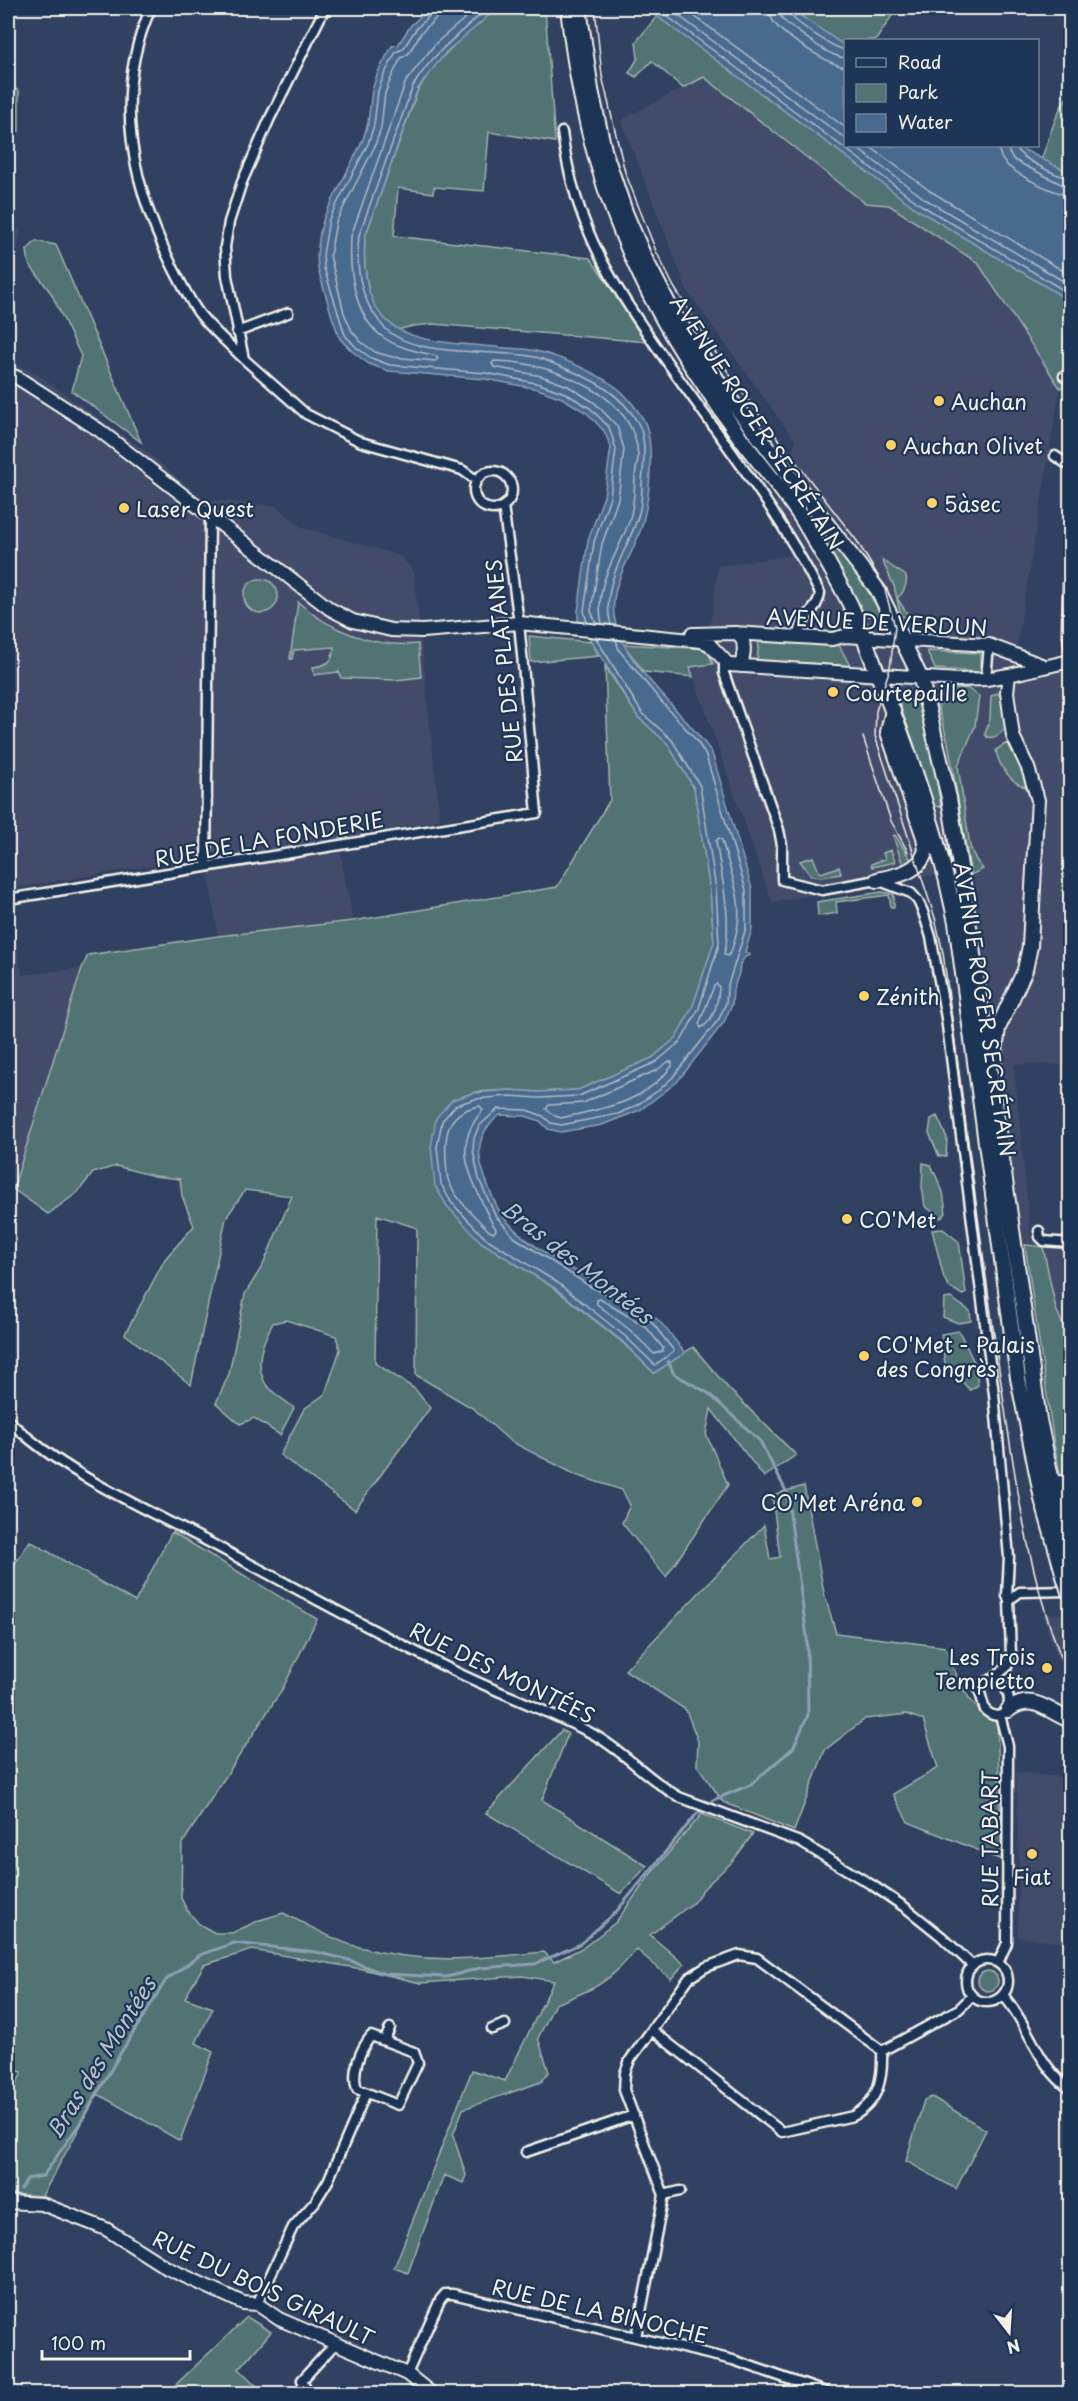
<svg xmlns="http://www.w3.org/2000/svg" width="1078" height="2401" viewBox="0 0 1078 2401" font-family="'Playpen Sans',sans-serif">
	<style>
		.built { fill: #434c6b }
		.green { fill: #517373; stroke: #a2b2ae; stroke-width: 1.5 }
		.water { fill: #496a8f; stroke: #8da0b3; stroke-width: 1.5 }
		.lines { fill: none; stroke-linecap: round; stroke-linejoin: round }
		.shore { stroke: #b0bbc4; stroke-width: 1.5 }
		.stream { stroke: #8da0b3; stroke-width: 3 }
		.street-casing { stroke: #f4f1e8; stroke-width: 13 }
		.secondary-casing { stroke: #f4f1e8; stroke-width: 16 }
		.primary-casing { stroke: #f4f1e8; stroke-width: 18 }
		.street { stroke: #1d3557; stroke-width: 8 }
		.secondary { stroke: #1d3557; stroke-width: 12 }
		.primary { stroke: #1d3557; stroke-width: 14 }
		.tram { stroke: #f4f1e8; stroke-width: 1.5 }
		.primary-bridge-casing { stroke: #f4f1e8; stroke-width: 18; stroke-linecap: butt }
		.primary-bridge { stroke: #1d3557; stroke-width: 14 }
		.poi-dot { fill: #ffd166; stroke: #1d3557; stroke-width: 2 }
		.labels { text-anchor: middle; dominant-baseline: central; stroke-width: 4.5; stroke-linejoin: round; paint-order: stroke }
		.poi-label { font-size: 21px; fill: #f4f1e8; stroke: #1d3557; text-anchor: start }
		.street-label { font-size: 21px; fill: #f4f1e8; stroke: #1d3557 }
		.water-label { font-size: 22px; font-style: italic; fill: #b8c2c9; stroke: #1d3557 }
	</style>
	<rect width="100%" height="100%" fill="#314161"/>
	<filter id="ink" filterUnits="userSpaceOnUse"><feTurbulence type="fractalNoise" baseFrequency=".0167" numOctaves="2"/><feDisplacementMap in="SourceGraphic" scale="12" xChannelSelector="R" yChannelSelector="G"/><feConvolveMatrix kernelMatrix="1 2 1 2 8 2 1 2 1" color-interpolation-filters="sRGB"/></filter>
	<g filter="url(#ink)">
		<path class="built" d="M704 77 865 203 889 205 978 263 1060 388 1014 663 1070 671V1065L1014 1064 1031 1241 1070 1246V1498L1026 1266 973 869 772 902 690 667 706 655 718 566 795 555 772 512 795 441 687 290 621 120Z
			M8 227 21 230 8 305Z
			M8 361 34 372 147 452 203 499 276 506 301 527 401 556 414 572 440 820 338 839 353 921 218 936 206 857 8 889Z
			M11 906 22 975 82 968 8 1208V907Z
			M1070 1613V1691L1042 1615Z
			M1064 1757H1070V1971L1062 1969 1069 1944 1018 1937 1019 1867 1016 1772 1060 1777Z"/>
		<path class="green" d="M498 8H545L555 142 489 132 484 191 434 187 433 193 398 188 394 236 590 258 650 342 433 324 413 326 397 330C366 313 363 269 365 237L418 90C437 57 468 31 498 8Z
			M789 8H897L876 40H846L845 46Z
			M657 16 918 210 1070 301V383L1060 388 978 263 889 205 865 203 704 77 683 88 652 61 636 77 629 73 638 58 636 42Z
			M8 85 19 91V131L8 129Z
			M1070 93V173L1041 160C1050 137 1055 112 1070 93Z
			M36 241 56 245 141 442 72 391 81 356 51 293 29 264 27 250Z
			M781 476 851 563 882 615 863 617 807 516 779 479Z
			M882 560 906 576C908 584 903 594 897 598L910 618 901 616 894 586Z
			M244 596a17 17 0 1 1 34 0a17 17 0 1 1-34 0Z
			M298 602C330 631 375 648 418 644L421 677 396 680 341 678 339 672 314 675 313 667C328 665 333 662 334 647L294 650 292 659H290Z
			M529 636 591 642 599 656 531 662Z
			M759 640 839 645 850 666 757 661Z
			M623 644 707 649 713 664 690 667 693 677 644 672Z
			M927 651 980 653V672L935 669Z
			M605 666 638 717 667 743 694 788 710 890 714 942 693 1006 676 1038 652 1058 578 1090 538 1092 510 1090 476 1092 452 1100 481 1242 554 1288 622 1342 654 1373 693 1347 729 1389 796 1455 764 1477 711 1409 706 1434 728 1485 666 1577 622 1523 630 1505 622 1490 576 1475 510 1441 474 1409 416 1375 417 1228 377 1215 375 1363 415 1389 430 1408 355 1510 280 1455 304 1409 325 1394 340 1350 336 1336 286 1320 273 1323C263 1341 254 1362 265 1383 270 1392 286 1401 294 1408L280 1435 254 1418 240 1424 216 1403 229 1374 245 1294 263 1265 292 1196 245 1190 226 1218 191 1385 125 1334 165 1259 194 1226 182 1196 180 1179 154 1176 116 1166 93 1173 77 1193 48 1214 13 1189 82 968 88 955 218 936 353 921 557 887 610 800Z
			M967 688 979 696 975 726 958 766 970 846 976 860 983 869 971 875 948 742 938 707V702L945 690Z
			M997 693 1001 697 1006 727C1001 733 996 739 987 737L985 734 990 719 991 696Z
			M919 697 930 742 941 806 933 807 914 743 897 698Z
			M1007 743C1019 750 1026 774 1027 787 1012 785 998 765 996 750Z
			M895 835 913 863 904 868 893 836Z
			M891 850 895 862 872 867 871 864 885 859 883 853Z
			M813 857 819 872 821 873 839 867 841 874 822 877 811 876 800 861Z
			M882 892 894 894V907H891L889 895 836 902 837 913 818 916 817 902Z
			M937 1116 947 1138 946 1157 939 1156 929 1133 931 1119Z
			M923 1163 931 1165 943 1192 946 1213 941 1218 925 1206 922 1187Z
			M943 1229 959 1242 966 1293 963 1295 949 1287 944 1278 932 1230Z
			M1025 1245 1043 1247 1056 1309 1070 1341V1358L1062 1359 1070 1416V1506L1063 1487 1054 1444Z
			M951 1298 970 1311 971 1321 958 1323 943 1317 944 1299Z
			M959 1331 975 1364 978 1385 970 1390 945 1364 941 1334Z
			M804 1486 824 1593 836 1633 945 1647C955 1672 968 1712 997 1719L1002 1860 908 1822 893 1794 938 1768 923 1720 907 1714 865 1719 825 1750 794 1831 723 1802 697 1765 698 1741 686 1710 625 1670 764 1525 770 1559 780 1557 772 1495Z
			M172 1532 317 1619 283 1688 182 1844 181 1898 187 1910 199 1924 215 1933H232L260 1920 283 1913C305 1923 332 1940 355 1946 423 1965 475 1959 544 1952L554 1962 584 1947 616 1922 652 1872 702 1814 753 1834 732 1862 704 1888 693 1903 650 1935 684 1964 671 1979 636 1949C611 1982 593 1990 555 2004L538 2038 549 2072 541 2082 463 2109 453 2135 466 2175 463 2183 444 2175 408 2273 394 2268 472 2070 505 2081 554 1981 522 1976 420 1983 362 1969 252 1950 204 1965 185 1998 213 2008 196 2043 213 2052 180 2141 98 2094 42 2196 8 2194V2103L22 2072 8 2067V1574L30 1541 135 1602Z
			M562 1730 568 1734 542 1800 647 1866 621 1894 486 1813Z
			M978 1981a10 10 0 1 1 20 0a10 10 0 1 1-20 0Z
			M932 2097 986 2130 956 2189 906 2161 924 2100Z
			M247 2317 271 2332 239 2369 264 2393H167Z"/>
		<path class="water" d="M430 8H498L446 52 418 88 365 237C358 340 413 341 496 347 509 349 524 348 536 351 560 356 604 376 622 392 630 400 642 415 646 425 655 452 649 510 638 537 628 563 611 584 614 614 619 664 685 711 712 753L752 889V929L745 952 750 955 745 957 740 964 739 973 733 990 732 1004 724 1022 677 1082 640 1110 602 1125 561 1132 548 1129 540 1121 525 1116 500 1115C480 1130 475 1148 483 1171 487 1183 494 1203 501 1213 526 1253 611 1286 652 1315 665 1324 675 1341 685 1353L654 1373 622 1341 555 1288 481 1242 447 1206 435 1186 431 1147 436 1118 452 1100 474 1093 510 1090 538 1092 578 1090 652 1058 676 1038 693 1006 714 942 710 890 694 788 667 743 638 717 578 620V611L588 540 604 496 611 447 604 431 587 413 562 398 538 389 485 379 389 371 369 364 353 352 340 339 332 317 318 269 317 255 320 232 324 217 362 142 368 123 372 90 378 72 392 46 398 45 411 25Z
			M646 8H789L845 46 846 146H1017L1070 173V301L918 210Z"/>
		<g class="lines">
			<path class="shore" d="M432 8 431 14 416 29 403 49 396 52 384 75 378 91 374 125 368 144 329 219 323 255 324 268 345 335 357 348 371 358 390 365 486 373 540 384 565 393 590 408 609 427 616 449 610 497 594 542 584 611 587 622
				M440 8 437 17 421 33 408 54 401 58 391 78 385 93 381 128 374 148 336 222 330 255 344 313 352 331 361 342 375 352 392 357 435 361 438 359 436 356C418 351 400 349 384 338 353 317 349 269 351 236L406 81 436 43 477 8
				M488 8C461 32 432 54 413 86L359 235C356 262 358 290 374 314 378 319 382 327 388 331 424 359 491 348 534 357 543 358 551 363 559 366 591 378 621 393 638 423 646 438 644 457 643 472 641 486 643 500 639 513 629 550 599 584 611 625
				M656 8 921 205 1070 294
				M668 8 846 139
				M683 8 846 128
				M769 8C770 14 771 20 776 25 786 37 831 66 846 67
				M778 8 780 15 784 21C799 32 828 57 846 58
				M786 8C787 18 834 49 846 50
				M854 146 925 199 1070 285
				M869 146 930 191 1070 275
				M999 146C999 152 1000 158 1005 163 1016 175 1055 194 1070 195
				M1008 146 1009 153 1014 160 1063 185 1070 186
				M1015 146C1017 157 1058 177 1070 178
				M596 623 591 611 602 544 618 499 624 449 617 426 595 403 568 386 541 376 494 367 492 364 494 361C530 361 563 372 594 390 618 404 637 427 638 456 638 463 635 471 635 478 634 497 633 515 625 532 612 564 594 587 602 624
				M596 638 642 713 672 740 700 786 716 889 719 944 699 1008 681 1041 656 1062 579 1096 538 1098 510 1096 475 1099 456 1105 442 1121 437 1147 441 1184 451 1202 484 1237 558 1283 626 1337 655 1365 674 1351 651 1321 614 1297 591 1287 514 1237 495 1215 479 1179 473 1150 474 1138 479 1126 498 1109 527 1110 543 1116 551 1123 561 1125 618 1114 637 1105 659 1090 672 1078 719 1019 726 1003 727 988 746 928V890L706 756 697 741 660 700 619 650 616 640
				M719 838 722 840C730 873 745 901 736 934 734 942 733 951 728 956L724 954C733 922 721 874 716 841Z
				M717 984 719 987C718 1002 715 1020 701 1028L699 1024 714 986Z
				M668 1062H672V1066C643 1104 604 1108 561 1118L555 1116 546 1109 549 1105 583 1103 657 1070Z
				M480 1106 483 1110C455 1142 466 1165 481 1200 486 1211 489 1219 496 1229L494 1233 489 1231C475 1216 458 1202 450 1184 446 1178 447 1169 446 1161 444 1132 448 1111 480 1106Z
				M600 1299 646 1327 663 1348V1351L654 1354 631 1331 597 1304V1300Z"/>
			<path class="stream" d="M21 2189 27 2179 43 2176 80 2123 120 2054 166 1980 200 1955 234 1943 316 1952 349 1960 384 1974 447 1977 480 1968 535 1964 580 1944 616 1912 695 1816 713 1800 750 1785 793 1748 808 1715 807 1637 787 1493 760 1441 708 1393 674 1374 668 1361"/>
			<defs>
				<path id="street" d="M151 8C114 89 129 173 165 251 175 272 185 293 198 312 211 329 228 343 243 358
					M325 8 270 118 242 182 229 222 225 247 227 276 244 359 306 414 361 442 462 470 476 480
					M562 132C575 231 616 290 672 369 723 441 780 513 820 593 818 612 800 615 799 637
					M237 332 288 313
					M1064 376 1070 381
					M1055 456 1070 466
					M474 490a19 19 0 1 1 38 0a19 19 0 1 1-38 0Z
					M1069 555 1067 629 1070 650
					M724 662V673L779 830 782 845V880L822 890 877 880 911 893 918 901 923 912 931 937 946 1018 994 1394 1009 1557 1007 1596 1009 1600 1011 1655 1007 1667 994 1678
					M986 679 989 645
					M206 865 210 518
					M8 899 537 813 519 623 503 506
					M1039 1231 1040 1237 1044 1241 1070 1243
					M8 1420C59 1470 137 1505 201 1538 285 1582 368 1629 454 1671 499 1693 546 1710 591 1733 623 1750 647 1779 679 1797L800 1842 872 1885 906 1908 941 1936 973 1966
					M1009 1600 1020 1592 1070 1591
					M994 1678C1021 1692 1007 1730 985 1710L979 1689 982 1684Z
					M966 1981a21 21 0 1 1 42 0a21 21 0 1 1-42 0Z
					M998 1963 1007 1943 1008 1746 1000 1715
					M1003 1995C1029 2024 1037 2066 1070 2089
					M492 2029 505 2024
					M653 2031 782 2132 853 2116C879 2102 883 2078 882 2051
					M371 2036 414 2052 418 2063 398 2105 357 2089C351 2072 360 2050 371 2036Z
					M385 2040 390 2028
					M526 2152 634 2115
					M664 2195 680 2191
					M257 2304 293 2227 315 2202 328 2181 366 2093
					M636 2337 664 2195 624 2090 625 2073 630 2060 689 1978 706 1967 739 1955 757 1958 882 2051 959 2009 972 1996
					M407 2374 440 2300 445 2294H453L733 2360 831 2394
					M309 2394 302 2380 335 2344"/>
				<path id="secondary" d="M8 374 18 378 99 430 330 609 353 621 391 630 423 631 519 623 701 641 709 644 729 665 958 680 986 679 1009 675 1070 661
					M737 633C747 640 744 655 741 666
					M692 634 734 633 832 639 845 636 989 645 1044 666
					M1009 675 1007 692 1013 736 1028 768 1038 800 1035 849
					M8 2202 42 2204 106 2229 167 2268 243 2303 257 2304 279 2319 407 2374 432 2394"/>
				<path id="primary" d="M568 8C580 118 605 212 658 310 680 352 708 390 734 429 756 461 784 489 804 522 820 549 837 578 851 606 864 635 874 666 886 695 916 768 940 844 956 922L1018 1378 1042 1499 1064 1576
					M579 8 591 90 604 150 625 212 644 257 673 313 729 398 878 590 921 679 949 798 964 891 1039 1420 1058 1510 1070 1552
					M877 880C897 876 920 872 926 850L924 837 888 732 893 710
					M994 1060 998 1028 1025 970 1030 946 1035 849
					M1060 1483 1070 1514
					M1008 1710C1033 1692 1047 1711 1070 1720"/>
			</defs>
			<use href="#street" class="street-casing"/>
			<use href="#secondary" class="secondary-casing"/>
			<use href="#primary" class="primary-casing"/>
			<use href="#street" class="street"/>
			<use href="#secondary" class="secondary"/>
			<use href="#primary" class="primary"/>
			<path class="tram" d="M595 8 602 76 625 172 656 251 674 287 735 383 857 541 884 586 895 627 890 668 876 711 875 736 935 918 943 953C962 1089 978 1225 998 1362 1014 1469 1026 1578 1070 1679
				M863 737 891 821 908 852"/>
			<defs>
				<path id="primary-bridge" d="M1064 1576 1070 1595"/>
			</defs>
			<use href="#primary-bridge" class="primary-bridge-casing"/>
			<use href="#primary-bridge" class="primary-bridge"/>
		</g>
	</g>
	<g class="poi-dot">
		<circle cx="939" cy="401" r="6"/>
		<circle cx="891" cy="445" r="6"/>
		<circle cx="932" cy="503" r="6"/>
		<circle cx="124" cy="508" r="6"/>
		<circle cx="833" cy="692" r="6"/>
		<circle cx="864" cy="996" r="6"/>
		<circle cx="847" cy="1219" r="6"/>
		<circle cx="864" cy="1356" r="6"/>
		<circle cx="917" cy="1502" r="6"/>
		<circle cx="1047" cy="1668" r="6"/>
		<circle cx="1032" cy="1854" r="6"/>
	</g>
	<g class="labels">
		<g class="poi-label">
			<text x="951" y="401">Auchan</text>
			<text x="903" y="445">Auchan Olivet</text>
			<text x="944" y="503">5àsec</text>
			<text x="136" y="508">Laser Quest</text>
			<text x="845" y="692">Courtepaille</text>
			<text x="876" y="996">Zénith</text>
			<text x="859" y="1219">CO'Met</text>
			<text x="876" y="1344">CO'Met - Palais<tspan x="876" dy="24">des Congrès</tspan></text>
			<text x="905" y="1502" text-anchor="end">CO'Met Aréna</text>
			<text x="1035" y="1656" text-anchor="end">Les Trois<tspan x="1035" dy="24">Tempietto</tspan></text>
			<text x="1032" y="1876" text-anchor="middle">Fiat</text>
		</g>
		<g class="street-label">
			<text transform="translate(758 422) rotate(57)">AVENUE ROGER SECRÉTAIN</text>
			<text transform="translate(877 621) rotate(3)">AVENUE DE VERDUN</text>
			<text transform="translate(503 661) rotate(-96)">RUE DES PLATANES</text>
			<text transform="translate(269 838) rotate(-10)">RUE DE LA FONDERIE</text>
			<text transform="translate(986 1009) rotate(81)">AVENUE ROGER SECRÉTAIN</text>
			<text transform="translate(503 1672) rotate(26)">RUE DES MONTÉES</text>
			<text transform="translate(989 1839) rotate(-90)">RUE TABART</text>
			<text transform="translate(264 2287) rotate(25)">RUE DU BOIS GIRAULT</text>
			<text transform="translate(600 2310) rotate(13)">RUE DE LA BINOCHE</text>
		</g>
		<g class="water-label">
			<text transform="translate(578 1261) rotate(38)">Bras des Montées</text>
			<text transform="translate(100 2057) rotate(-58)">Bras des Montées</text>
		</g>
	</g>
	<rect width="1078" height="2401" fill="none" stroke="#1d3557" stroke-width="30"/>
	<rect x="15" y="15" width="1048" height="2371" fill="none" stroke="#f4f1e8" stroke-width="2" filter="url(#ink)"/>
	<rect x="844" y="39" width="195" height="108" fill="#1d3557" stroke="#738091" stroke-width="1.5"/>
	<rect x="856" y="58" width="30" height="9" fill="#1d3557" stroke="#738091" stroke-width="1.5"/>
	<text x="898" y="69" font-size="18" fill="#f4f1e8">Road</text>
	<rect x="856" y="84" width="30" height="18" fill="#517373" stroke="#738091" stroke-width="1.5"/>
	<text x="898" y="99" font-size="18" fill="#f4f1e8">Park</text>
	<rect x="856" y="114" width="30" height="18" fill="#496a8f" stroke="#738091" stroke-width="1.5"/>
	<text x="898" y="129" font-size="18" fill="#f4f1e8">Water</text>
	<g transform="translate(1009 2332) rotate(163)" stroke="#1d3557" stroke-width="4.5" paint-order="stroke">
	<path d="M0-4.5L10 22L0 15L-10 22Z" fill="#f4f1e8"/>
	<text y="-9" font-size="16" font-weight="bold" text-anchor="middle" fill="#f4f1e8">N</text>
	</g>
	<path d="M42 2350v9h148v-9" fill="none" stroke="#f4f1e8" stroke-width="3"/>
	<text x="51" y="2350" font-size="18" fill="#f4f1e8" stroke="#1d3557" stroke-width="4.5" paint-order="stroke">100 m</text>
</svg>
